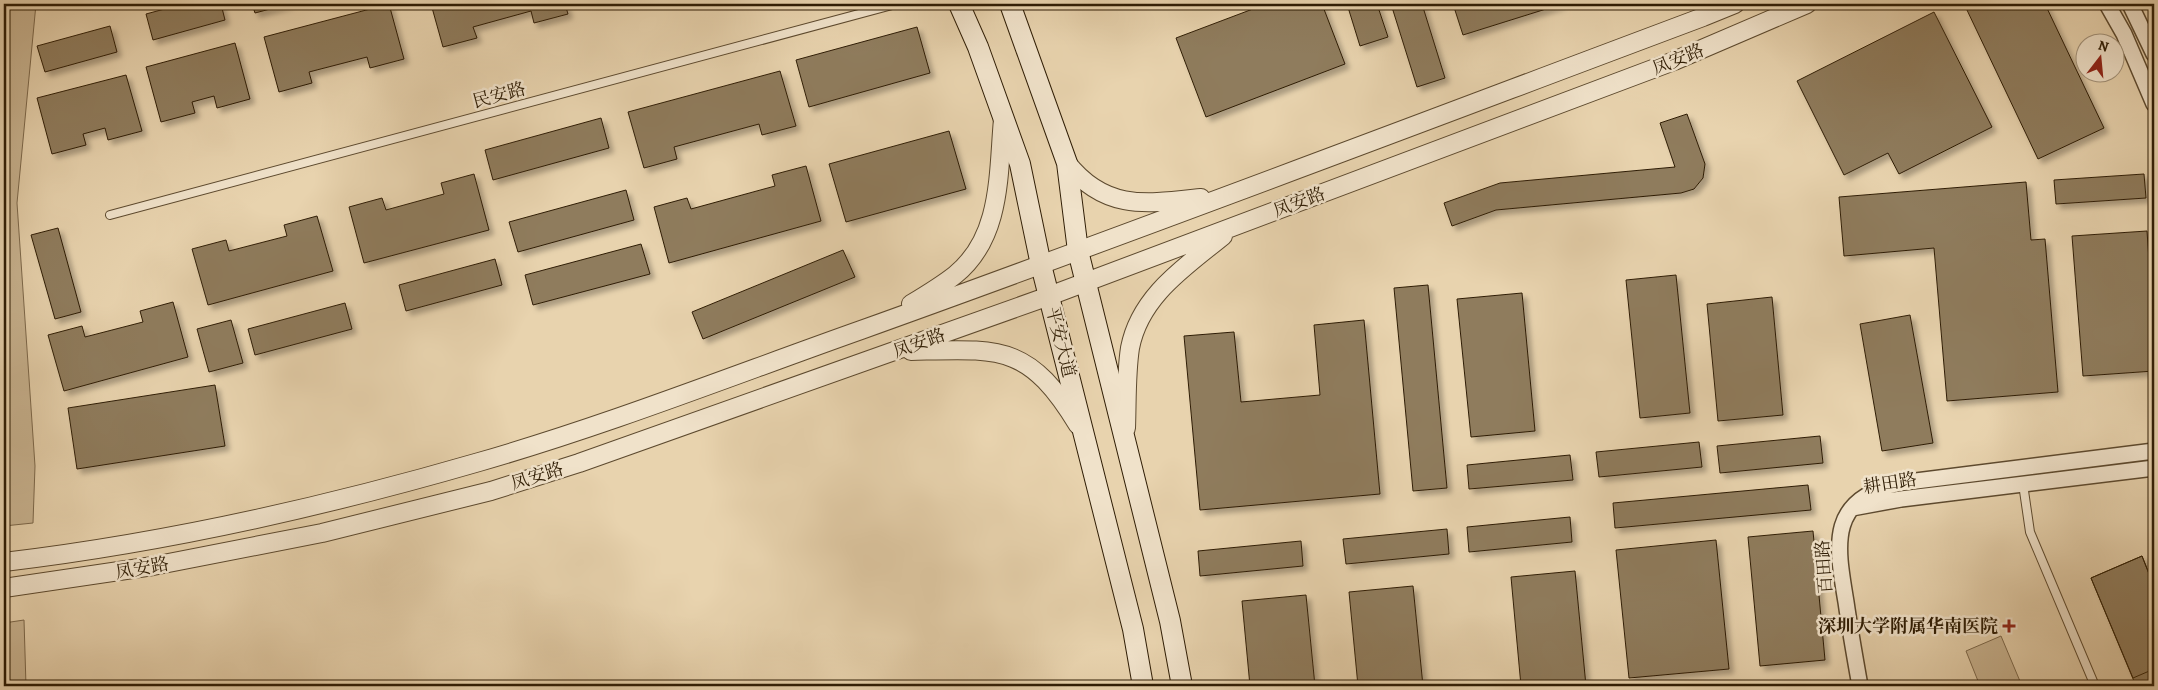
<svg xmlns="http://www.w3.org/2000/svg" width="2158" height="690" viewBox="0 0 2158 690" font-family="Alegreya,'Noto Serif SC',serif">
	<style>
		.green { fill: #c9b491; stroke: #7c684b }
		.building { fill: #8f7c5d; stroke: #2f1d05; filter: url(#shadow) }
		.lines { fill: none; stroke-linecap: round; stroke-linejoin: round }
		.service-casing { stroke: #5d4a2f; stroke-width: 10 }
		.minor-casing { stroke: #5d4a2f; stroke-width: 18 }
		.tertiary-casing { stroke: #5d4a2f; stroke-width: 20 }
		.secondary-casing { stroke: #2f1d05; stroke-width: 22 }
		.service { stroke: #f0e2ca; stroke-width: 8 }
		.minor { stroke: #f0e2ca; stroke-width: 15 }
		.tertiary { stroke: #f0e2ca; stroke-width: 18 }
		.secondary { stroke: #f0e2ca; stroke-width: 20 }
		.poi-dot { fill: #8f2418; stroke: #f0e2ca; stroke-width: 2 }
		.labels { text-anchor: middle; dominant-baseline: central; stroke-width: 5; stroke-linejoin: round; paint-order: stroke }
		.street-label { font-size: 18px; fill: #2f1d05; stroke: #f0e2ca }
		.poi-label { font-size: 18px; font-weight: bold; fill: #2f1d05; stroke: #f0e2ca; text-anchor: end }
	</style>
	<defs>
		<filter id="shadow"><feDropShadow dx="4.5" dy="4.5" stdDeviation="2.5" flood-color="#0004"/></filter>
	</defs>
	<rect width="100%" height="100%" fill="#e8d3ae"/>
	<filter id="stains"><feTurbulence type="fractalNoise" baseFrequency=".004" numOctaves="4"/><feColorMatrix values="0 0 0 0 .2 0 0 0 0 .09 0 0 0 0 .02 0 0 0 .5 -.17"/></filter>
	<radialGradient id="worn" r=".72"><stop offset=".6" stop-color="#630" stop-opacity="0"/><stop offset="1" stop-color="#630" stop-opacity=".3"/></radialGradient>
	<path class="green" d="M4 4H36L17 203 35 466 33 523 4 526Z
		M24 620 26 686H4V623Z
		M2001 636 2022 686H1980L1966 651Z"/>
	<path class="building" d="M183 4H221L225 20 153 40 146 14Z
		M252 4H289L255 13Z
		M389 4 404 59 370 68 367 57 309 72 312 83 279 92 264 37Z
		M431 4H565L568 14 534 23 531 11 473 27 477 38 443 47Z
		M1266 4H1322L1345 64 1206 117 1176 38Z
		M1347 4H1377L1388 37 1360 46Z
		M1391 4H1422L1445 78 1417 87Z
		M1453 4H1562L1463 35Z
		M1976 4H2045L2104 128 2038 159 1966 8Z
		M1934 12 1992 127 1899 174 1888 153 1844 175 1797 81Z
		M110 26 117 52 45 72 37 46Z
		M917 27 930 73 809 107 796 60Z
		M235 43 250 99 217 108 214 96 192 102 195 113 161 122 146 67Z
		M780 71 796 126 762 135 759 124 674 147 677 159 644 168 628 112Z
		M126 75 142 131 108 140 105 128 83 134 86 145 52 154 37 98Z
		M1687 114 1705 164 1703 178 1694 189 1681 193 1496 210 1452 226 1444 203 1500 183 1675 167 1660 123Z
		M601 118 609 148 493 180 485 150Z
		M949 131 966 189 846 222 829 164Z
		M806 166 821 221 669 263 654 207 687 198 691 209 775 186 772 175Z
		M474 174 489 230 364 263 349 207 382 198 386 210 444 194 441 183Z
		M2144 174 2146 198 2056 204 2054 180Z
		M2026 182 2031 240 2045 239 2058 392 1947 401 1934 248 1844 256 1839 197Z
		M626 190 634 220 518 252 509 222Z
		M317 216 333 271 208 305 192 249 226 240 229 251 287 236 284 225Z
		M58 228 81 312 55 319 31 235Z
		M2147 231 2154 332V371L2083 376 2072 236Z
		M641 244 650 274 533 305 525 275Z
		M843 250 855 277 703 339 692 312Z
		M495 259 502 285 406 311 399 285Z
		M1676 275 1690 413 1640 418 1626 280Z
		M1428 285 1447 488 1413 491 1394 288Z
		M1522 293 1535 431 1471 437 1457 299Z
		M1772 297 1783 415 1718 421 1707 304Z
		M173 302 188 357 64 391 48 335 82 326 85 337 143 322 140 311Z
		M345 303 352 329 255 355 248 329Z
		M1910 315 1933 443 1882 451 1860 324Z
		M231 320 243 363 209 372 197 329Z
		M1364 320 1380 494 1200 510 1184 336 1234 332 1241 402 1320 395 1314 325Z
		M215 385 225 446 77 469 68 408Z
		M1820 436 1823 463 1720 473 1717 446Z
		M1699 442 1702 467 1599 477 1596 452Z
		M1570 455 1573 480 1469 489 1467 465Z
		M1808 485 1811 510 1615 528 1613 503Z
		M1570 517 1572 542 1469 552 1467 527Z
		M1447 529 1449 554 1346 564 1343 539Z
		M1813 531 1825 660 1760 666 1748 537Z
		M1716 540 1729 669 1629 678 1616 550Z
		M1301 541 1303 566 1200 576 1198 551Z
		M2142 556 2149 574 2154 572V679L2136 686 2091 578Z
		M2142 556 2154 586V669L2133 678 2091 578Z
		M1575 571 1586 686H1521L1511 577Z
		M1413 586 1423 686H1358L1349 592Z
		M1306 595 1315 686H1250L1242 601Z"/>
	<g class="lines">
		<defs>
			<path id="service" d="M110 215 896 4
				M2023 484 2030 532 2095 686
				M2153 686H2154"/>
			<path id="minor" d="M2107 4 2124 34 2154 104
				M2130 4 2154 54
				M1852 508 1901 499 2154 468
				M1860 686C1855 658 1850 630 1846 602 1836 543 1828 499 1900 483L2154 451"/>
			<path id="tertiary" d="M1067 163C1105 211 1146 204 1201 198
				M911 304C926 295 941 286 955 275 1002 237 998 174 1003 119
				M911 351C1000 349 1028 343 1078 425
				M1126 428C1127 402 1126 374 1130 348 1140 296 1185 267 1223 236
				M4 562C164 543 324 507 479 462 608 425 734 375 861 330 1143 229 1423 122 1703 17L1735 4
				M4 588 153 566 322 533 491 491 579 463 1049 296 1674 61 1807 4"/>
			<path id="secondary" d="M959 4 978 47 1020 164 1041 265 1133 629 1143 686
				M1010 4 1067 163 1078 251 1170 621 1182 686"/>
		</defs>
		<use href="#service" class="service-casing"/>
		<use href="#minor" class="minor-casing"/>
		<use href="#tertiary" class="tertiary-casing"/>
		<use href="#secondary" class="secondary-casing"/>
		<use href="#service" class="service"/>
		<use href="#minor" class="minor"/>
		<use href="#tertiary" class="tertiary"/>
		<use href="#secondary" class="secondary"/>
	</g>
	<path class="poi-dot" d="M2006.5 618.5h5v5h5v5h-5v5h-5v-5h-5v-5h5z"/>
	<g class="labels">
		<g class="street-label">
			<text transform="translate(1678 59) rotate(-22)">凤安路</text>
			<text transform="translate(499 95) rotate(-15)">民安路</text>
			<text transform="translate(1299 202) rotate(-21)">凤安路</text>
			<text transform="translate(1061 342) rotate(76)">平安大道</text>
			<text transform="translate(919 343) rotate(-20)">凤安路</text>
			<text transform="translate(537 476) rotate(-17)">凤安路</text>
			<text transform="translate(1890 483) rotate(-9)">耕田路</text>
			<text transform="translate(1824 567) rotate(-94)">百田路</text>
			<text transform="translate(142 568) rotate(-10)">凤安路</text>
		</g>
		<g class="poi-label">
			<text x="1998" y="626">深圳大学附属华南医院</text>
		</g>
	</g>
	<rect width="2158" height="690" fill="none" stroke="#e8d3ae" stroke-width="20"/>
	<rect x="5" y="5" width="2148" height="680" fill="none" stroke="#2f1d05" stroke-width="2.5"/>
	<rect x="10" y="10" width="2138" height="670" fill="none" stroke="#2f1d05"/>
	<g transform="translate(2100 58) rotate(16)"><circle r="24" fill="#f0e2ca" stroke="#a3937b"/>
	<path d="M0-4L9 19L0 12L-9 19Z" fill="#8f2418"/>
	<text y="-8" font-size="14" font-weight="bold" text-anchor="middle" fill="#2f1d05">N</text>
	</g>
	<rect width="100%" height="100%" filter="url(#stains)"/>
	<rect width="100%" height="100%" fill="url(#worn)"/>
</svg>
